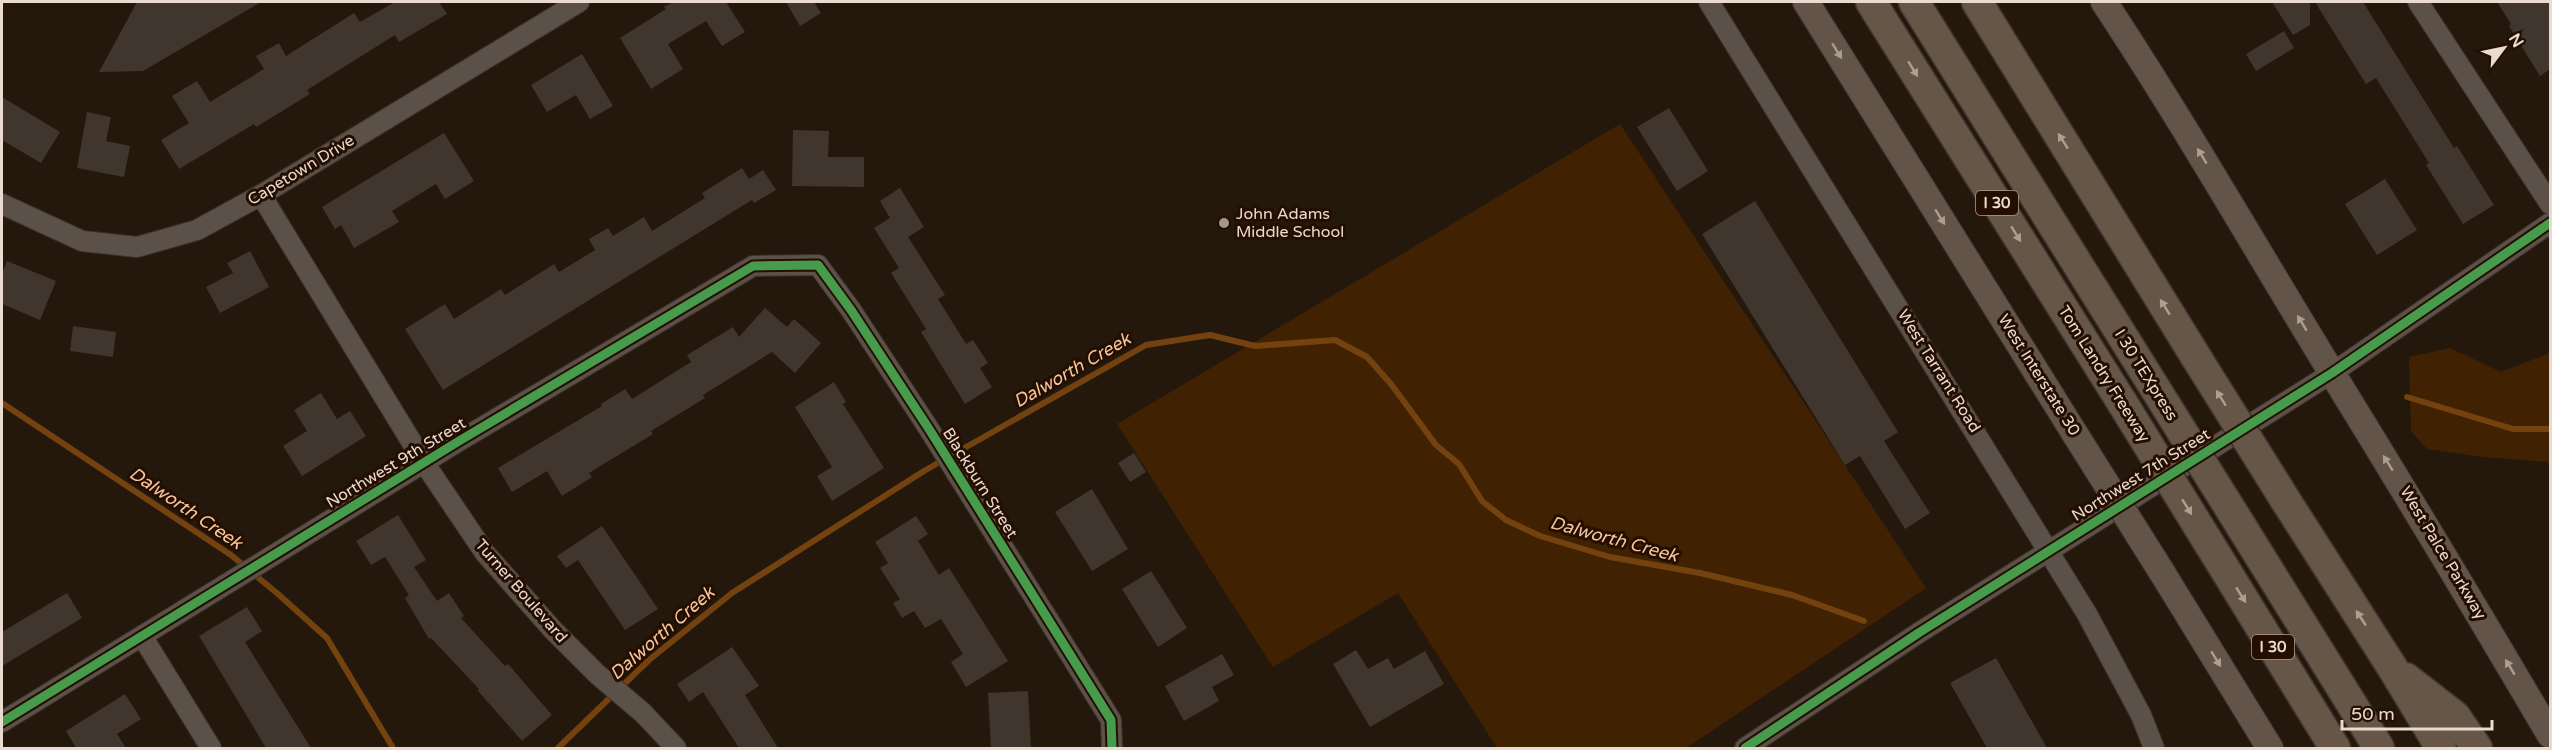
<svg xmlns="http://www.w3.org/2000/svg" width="2552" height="750" viewBox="0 0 2552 750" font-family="'Varela Round',sans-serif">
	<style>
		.green { fill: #402203 }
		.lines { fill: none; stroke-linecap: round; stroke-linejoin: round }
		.stream { stroke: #74420f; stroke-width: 6 }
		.building { fill: #40362d }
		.minor-casing { stroke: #3e342d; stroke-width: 22 }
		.major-casing { stroke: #3e342d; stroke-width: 28 }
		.highway-casing { stroke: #3e342d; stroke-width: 33 }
		.minor { stroke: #5b5148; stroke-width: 20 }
		.major { stroke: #625448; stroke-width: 26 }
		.highway { stroke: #655648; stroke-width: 30 }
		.major-bridge-casing { stroke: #3e342d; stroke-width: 28; stroke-linecap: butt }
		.highway-bridge-casing { stroke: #3e342d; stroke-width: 33; stroke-linecap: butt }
		.major-bridge { stroke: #625448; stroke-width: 26 }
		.highway-bridge { stroke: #655648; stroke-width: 30 }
		.cycleway-casing { stroke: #230e00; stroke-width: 13 }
		.cycleway { stroke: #469c4c; stroke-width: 9 }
		.oneway { fill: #ad9e92 }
		.oneway2 { fill: #ae9f92 }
		.poi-dot { fill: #a5968b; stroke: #230e00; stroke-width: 2 }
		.labels { text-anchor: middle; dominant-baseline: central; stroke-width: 6; stroke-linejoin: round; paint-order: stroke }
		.shield { fill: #230e00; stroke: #ae9d91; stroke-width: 1.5 }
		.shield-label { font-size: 15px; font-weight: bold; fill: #eadacf }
		.street-label { font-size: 16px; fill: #eadacf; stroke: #230e00 }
		.poi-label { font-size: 16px; fill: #eadacf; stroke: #230e00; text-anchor: start }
		.water-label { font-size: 18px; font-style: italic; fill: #f6c59d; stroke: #230e00 }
	</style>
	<rect width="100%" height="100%" fill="#24180d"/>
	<path class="green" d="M1620 124 1926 588 1686 748H1497L1398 593 1273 667 1117 424Z
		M2450 348 2501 372 2550 353V462L2483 457 2427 449 2411 431 2409 357Z"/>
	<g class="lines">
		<path class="stream" d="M2407 397 2513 429H2550
			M2 403 231 555 278 594 327 638 393 748
			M558 748 649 660 732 593 823 535 924 471 1146 345 1210 335 1255 346 1335 340 1367 357 1391 384 1436 445 1459 464 1482 501 1506 520 1540 536 1610 557 1700 573 1792 595 1864 621"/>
	</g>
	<path class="building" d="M137 2H261L143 71 99 72Z
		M395 2H439L447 14 399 42 395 35 307 90 310 94 256 127 254 124 179 169 161 140 189 123 172 96 197 81 210 102 264 69 256 56 279 43 286 56 354 13 360 22Z
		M673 2H726L745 32 722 46 706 21 668 44 683 69 651 89 620 38 666 9 664 7Z
		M786 2H814L821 13 800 26Z
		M2272 2H2310V25L2293 35Z
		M2315 2H2363L2454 148 2457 146 2494 205 2463 224 2426 165 2429 163 2376 78 2366 84Z
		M2497 2H2550V69L2540 76 2509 26 2511 24Z
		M2284 31 2294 48 2256 71 2246 54Z
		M582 54 613 106 590 119 576 95 547 112 531 85Z
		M2 97 60 132 41 163 2 140Z
		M1669 108 1708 171 1677 191 1637 127Z
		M87 112 111 117 106 141 130 146 124 177 77 168Z
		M793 130 829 131 828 157H864V187L792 186Z
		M444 133 474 181 445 199 436 184 392 211 399 222 354 248 341 225 335 229 322 207Z
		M742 168 749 179 763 170 776 190 754 203 752 200 443 390 405 329 445 304 454 319 501 289 505 295 554 264 559 272 595 250 589 239 608 228 613 236 644 217 652 231 705 198 702 193Z
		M2385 179 2417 230 2377 255 2345 204Z
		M900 188 924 227 908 237 945 295 938 299 966 344 973 340 988 363 980 368 992 387 965 404 921 332 926 329 891 273 899 268 874 228 890 218 880 201Z
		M1755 201 1898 432 1884 441 1930 513 1905 529 1860 456 1845 465 1702 234Z
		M250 251 269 287 220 313 206 287 233 273 227 263Z
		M7 261 56 281 40 320 2 304V274Z
		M765 308 787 327 794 319 821 343 795 373 772 352 703 395 705 398 651 431 653 434 589 473 592 477 562 496 547 471 512 492 498 468 602 406 601 404 625 389 632 399 691 362 687 355 733 327 739 337Z
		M73 326 116 332 113 357 70 351Z
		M834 382 846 402 843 404 884 468 832 501 817 476 832 467 795 407Z
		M321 393 337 419 350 411 366 436 302 476 283 446 307 431 294 410Z
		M1134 453 1146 472 1130 482 1118 463Z
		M1092 489 1128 549 1092 571 1055 512Z
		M398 515 426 560 414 567 437 601 449 593 464 616 461 618 505 666 508 664 552 715 522 741 478 691 479 689 431 638 429 639 405 598 409 595 385 557 371 565 356 541Z
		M916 516 928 534 918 541 939 575 949 568 1008 661 966 687 951 662 963 654 941 619 925 628 914 611 902 618 893 603 900 599 880 568 888 563 875 542Z
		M602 526 658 609 625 630 578 560 566 568 557 556Z
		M1151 571 1187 628 1158 647 1122 589Z
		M67 593 82 618 2 666V632Z
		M247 607 262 631 245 642 311 748H266L199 636Z
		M732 647 759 686 745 695 778 748H739L703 692 689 702 677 684Z
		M1356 650 1368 669 1388 658 1394 669 1425 651 1444 684 1370 727 1333 664Z
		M1222 654 1234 675 1212 687 1219 701 1184 721 1165 686Z
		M1996 658 2047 748H1987L1950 683Z
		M1028 691 1031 748H991L988 693Z
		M125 694 141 719 117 734 126 748H76L66 731Z"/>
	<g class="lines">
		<defs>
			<path id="minor" d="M1709 2 2087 614 2141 715 2154 748
				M2418 2 2550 204
				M261 195 425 464 485 553 553 630 597 674 643 713 676 748
				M2 204 82 241 137 247 197 230 261 195 579 2
				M142 636 211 748
				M2 722 459 441 753 266 818 265 851 310 929 429 1111 720 1112 748
				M1745 748 1920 632 2332 373 2550 223"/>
			<path id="major" d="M1806 2 2075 434
				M2104 2C2184 123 2256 249 2332 373 2406 493 2479 614 2550 735
				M2163 574 2270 748"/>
			<path id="highway" d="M1871 2 2123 404
				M1914 2 2153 385
				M1977 2 2196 357
				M2286 501 2392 667 2441 748
				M2241 526 2379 748
				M2210 545 2335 748
				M2406 678 2455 716 2477 748"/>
		</defs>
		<use href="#minor" class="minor-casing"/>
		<use href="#major" class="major-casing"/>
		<use href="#highway" class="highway-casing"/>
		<use href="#minor" class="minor"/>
		<use href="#major" class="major"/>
		<use href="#highway" class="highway"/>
		<defs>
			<path id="major-bridge" d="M2075 434 2163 574"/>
			<path id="highway-bridge" d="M2196 357 2286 501
				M2153 385 2241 526
				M2123 404 2210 545"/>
		</defs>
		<use href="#major-bridge" class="major-bridge-casing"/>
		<use href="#highway-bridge" class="highway-bridge-casing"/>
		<use href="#major-bridge" class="major-bridge"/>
		<use href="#highway-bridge" class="highway-bridge"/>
		<defs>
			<path id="cycleway" d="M2 722 459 441 753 266 818 265 851 310 929 429 1111 720 1112 748
				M1745 748 1920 632 2332 373 2550 223"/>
		</defs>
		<use href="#cycleway" class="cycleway-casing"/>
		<use href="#cycleway" class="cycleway"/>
	</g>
	<defs><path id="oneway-solid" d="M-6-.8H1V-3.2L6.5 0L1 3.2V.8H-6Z" transform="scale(1.5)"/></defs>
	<g class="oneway">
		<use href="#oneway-solid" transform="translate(1837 51) rotate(58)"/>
		<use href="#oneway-solid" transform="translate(2202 156) rotate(-121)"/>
		<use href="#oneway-solid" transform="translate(1940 217) rotate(58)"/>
		<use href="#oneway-solid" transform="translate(2302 323) rotate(-121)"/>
		<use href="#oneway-solid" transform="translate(2388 463) rotate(-122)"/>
		<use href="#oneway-solid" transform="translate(2216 659) rotate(58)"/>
		<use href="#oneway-solid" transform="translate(2510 667) rotate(-121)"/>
	</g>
	<g class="oneway2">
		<use href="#oneway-solid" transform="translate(1913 69) rotate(58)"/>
		<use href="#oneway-solid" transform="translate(2063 141) rotate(-122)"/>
		<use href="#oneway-solid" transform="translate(2016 234) rotate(58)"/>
		<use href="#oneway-solid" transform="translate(2165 307) rotate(-122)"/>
		<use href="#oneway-solid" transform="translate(2221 398) rotate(-122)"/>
		<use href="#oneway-solid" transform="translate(2187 507) rotate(58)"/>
		<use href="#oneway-solid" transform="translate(2241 595) rotate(58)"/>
		<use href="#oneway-solid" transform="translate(2361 618) rotate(-123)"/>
	</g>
	<circle class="poi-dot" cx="1224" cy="223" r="6"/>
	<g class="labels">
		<g class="shield">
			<rect x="1976" y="191" width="42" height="24" rx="4.5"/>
			<rect x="2252" y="635" width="42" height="24" rx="4.5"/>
		</g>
		<g class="shield-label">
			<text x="1997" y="203">I 30</text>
			<text x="2273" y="647">I 30</text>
		</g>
		<g class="street-label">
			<text transform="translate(301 170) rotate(-31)">Capetown Drive</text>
			<text transform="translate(1939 371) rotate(58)">West Tarrant Road</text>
			<text transform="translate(2104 374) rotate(58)">Tom Landry Freeway</text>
			<text transform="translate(2039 375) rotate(58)">West Interstate 30</text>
			<text transform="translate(2146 375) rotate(58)">I 30 TEXpress</text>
			<text transform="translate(396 463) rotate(-31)">Northwest 9th Street</text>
			<text transform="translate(2141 475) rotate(-32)">Northwest 7th Street</text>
			<text transform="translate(980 483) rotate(58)">Blackburn Street</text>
			<text transform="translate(2443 553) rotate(59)">West Palce Parkway</text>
			<text transform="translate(521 591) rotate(49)">Turner Boulevard</text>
		</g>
		<g class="poi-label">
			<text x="1236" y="214">John Adams<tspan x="1236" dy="18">Middle School</tspan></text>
		</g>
		<g class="water-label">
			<text transform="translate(1072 370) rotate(-30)">Dalworth Creek</text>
			<text transform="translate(186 508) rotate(34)">Dalworth Creek</text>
			<text transform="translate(1614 539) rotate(15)">Dalworth Creek</text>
			<text transform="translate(662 633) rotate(-41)">Dalworth Creek</text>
		</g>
	</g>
	<rect width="2552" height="750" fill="none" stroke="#eadacf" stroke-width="6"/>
	<g transform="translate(2504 48) rotate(58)" stroke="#230e00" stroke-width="4.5" paint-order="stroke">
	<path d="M0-4.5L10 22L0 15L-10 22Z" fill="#eadacf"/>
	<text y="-9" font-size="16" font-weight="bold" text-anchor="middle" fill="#eadacf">N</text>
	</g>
	<path d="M2342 720v9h150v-9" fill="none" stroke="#eadacf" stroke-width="3"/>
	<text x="2351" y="720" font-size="18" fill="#eadacf" stroke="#230e00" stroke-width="4.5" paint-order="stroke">50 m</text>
</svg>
